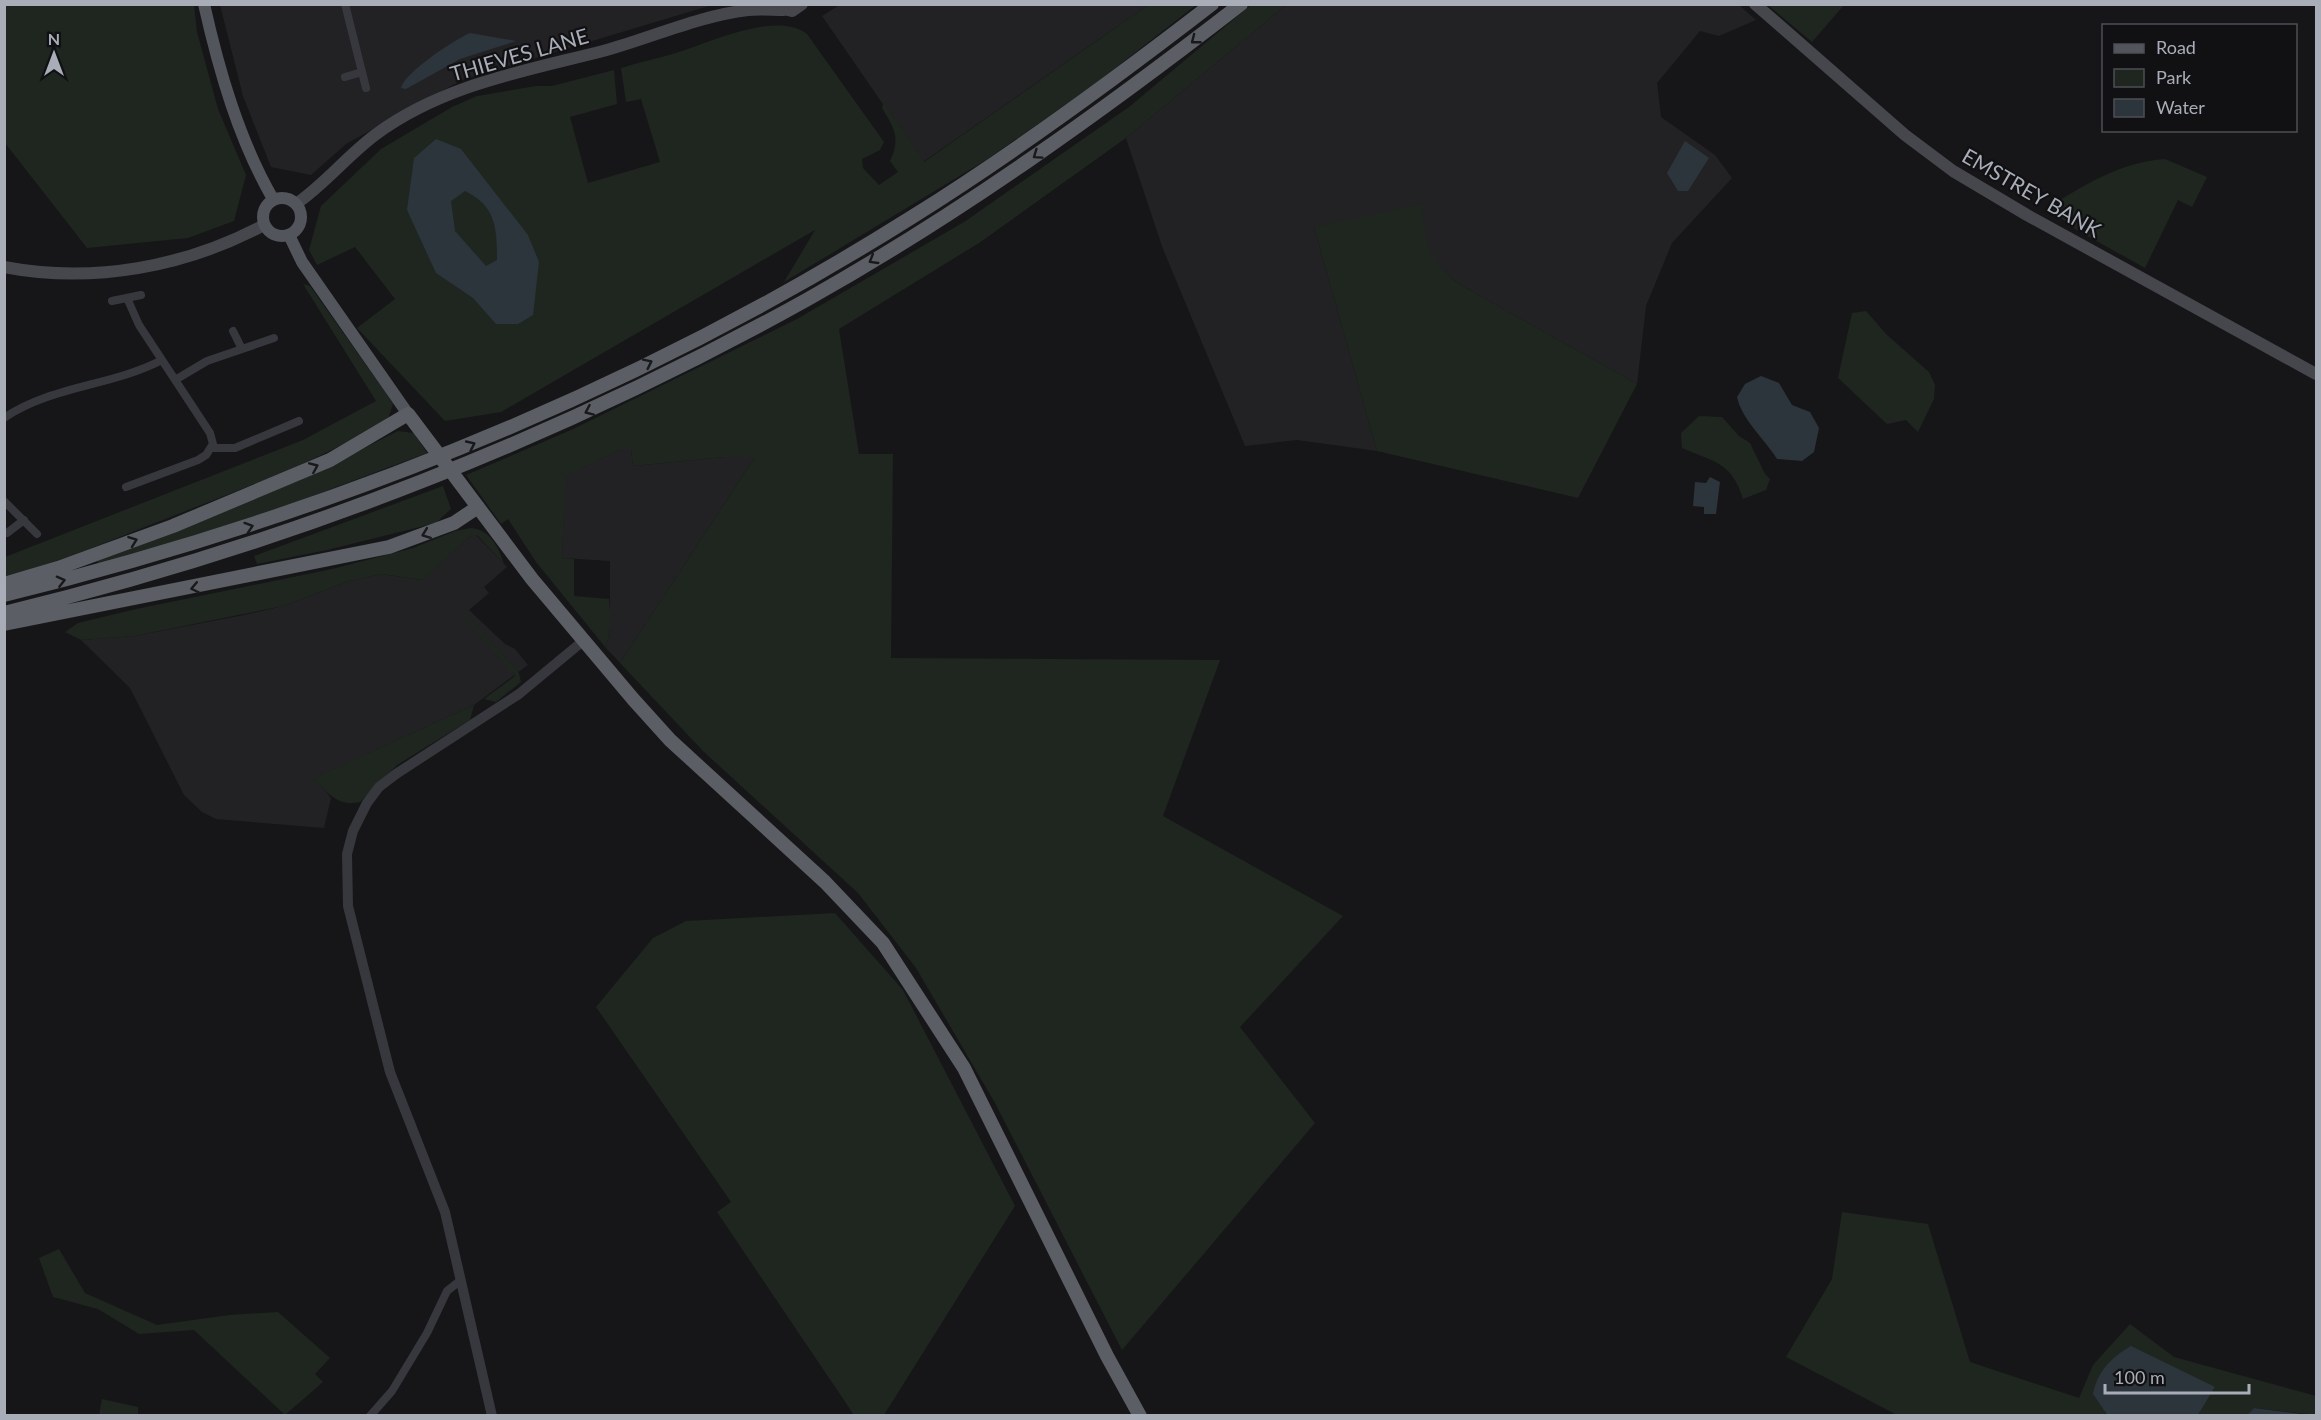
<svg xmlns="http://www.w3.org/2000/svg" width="2321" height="1420" viewBox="0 0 2321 1420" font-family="Lato,sans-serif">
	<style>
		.built { fill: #222225 }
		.green { fill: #1e261f }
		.water { fill: #2c353c; fill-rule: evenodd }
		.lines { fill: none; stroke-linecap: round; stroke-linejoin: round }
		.minor { stroke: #37383d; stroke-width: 8 }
		.tertiary { stroke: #37383d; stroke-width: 10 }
		.secondary { stroke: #45474d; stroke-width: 12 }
		.primary { stroke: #53555c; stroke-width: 12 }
		.trunk { stroke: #5b5e65; stroke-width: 14 }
		.oneway { stroke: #18191b }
		.labels { text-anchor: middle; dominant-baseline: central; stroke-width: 4.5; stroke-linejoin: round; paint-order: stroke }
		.street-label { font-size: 21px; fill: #a8adb8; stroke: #111113 }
	</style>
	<rect width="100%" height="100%" fill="#161618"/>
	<path class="built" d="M841 4 1148 5 923 162 822 16Z
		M1738 4 1756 20 1719 36 1700 31 1657 83 1661 117 1715 155 1732 178 1672 243 1646 306 1637 384 1457 283 1438 266 1426 247 1314 227 1377 451 1297 440 1245 446 1163 249 1126 138 1286 5Z
		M220 5H712L462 80 346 144 311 175 271 167 243 96Z
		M621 449H631L633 466 724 457H755L620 663 606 648 610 629V561L562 558 565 476Z
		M472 535H476L507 567 484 587 489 593 469 610 505 644 515 649 528 665 474 705 315 778 331 798 324 828 216 819 202 812 184 795 130 688 81 640 134 636 244 615 283 606 349 581 382 574 421 580Z"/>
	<path class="green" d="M5 4 194 5 197 32 218 109 246 175 234 221 188 238 87 248 5 143Z
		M1252 4 1286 5 1126 138 979 243 839 329 859 454H893L891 658 1220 660 1163 816 1343 916 1240 1027 1315 1123 1122 1350 995 1103 916 968 858 893 703 751 620 663 755 457H724L633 466 631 449H621L566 476 562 558 574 559V596L609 599 611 624 606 648 536 562 508 519 501 524 466 475 571 430 797 319 964 222 1129 107Z
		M1148 5H1196L1091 87 986 160 784 282 815 230 501 412 445 421 357 328 395 299 355 247 317 265 309 250 321 206 381 149 452 107 477 96 536 86H552L614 70 617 104 570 117 588 183 660 162 641 99 626 102 621 68C640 62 660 58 679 52 712 41 777 11 807 34L884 142 880 150 862 159 863 168 879 185 898 172 890 161C901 138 894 128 882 108L884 103 924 162Z
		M1768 5H1844L1812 42Z
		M2165 159 2207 177 2192 207 2178 200 2145 268 2075 229 2048 207C2085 185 2120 162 2165 159Z
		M1422 204C1426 245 1425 254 1457 283L1637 384 1578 498 1377 451 1314 227Z
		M303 284 310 286 386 393 393 404 388 419C319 462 243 488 168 518 115 538 60 563 5 576V557L303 440 376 401Z
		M1866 311 1886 334 1929 372 1935 385 1934 399 1918 432 1906 420 1887 424 1838 378 1852 313Z
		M1699 416 1722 417 1739 436 1750 443 1765 474 1770 479 1766 490 1743 499C1732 462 1714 462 1682 448L1681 433Z
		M398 431 414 433 427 453 272 511 99 565 96 559 301 480Z
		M443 486 451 509 436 523 327 550 257 564 254 556Z
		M471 528C489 529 499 547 504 564L477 535H472L422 580 382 574 349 581 283 606 134 636 81 640 65 632 78 623 136 609 332 569 413 548 455 531Z
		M465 614 519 673 521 682 496 702 484 699 515 676 463 615Z
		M474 705 470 720 397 765 360 802C338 807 327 793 314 778Z
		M835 913 903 990 1015 1206 884 1415H854L717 1212 731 1202 596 1007 653 938 686 921Z
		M1842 1212 1928 1224 1970 1362 2079 1398 2093 1365 2130 1324 2174 1357 2316 1396V1415L2254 1408 2247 1415H2198L2215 1387 2104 1411 2108 1416 1897 1415 1786 1357 1832 1279Z
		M59 1249 85 1293 157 1325 229 1315 278 1312 330 1358 315 1374 323 1382 285 1415 194 1330 139 1334 98 1309 53 1297 39 1258Z
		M102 1399 138 1407V1415H99Z"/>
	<path class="water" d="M470 33 516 41 460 59 406 89 401 88C405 72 454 40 470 33Z
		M436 139 461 149 528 235 539 262 533 315 518 324H496L473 298 436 273 407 210 414 158ZM465 191C496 206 497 228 497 260L486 266 455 231 451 201Z
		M1685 141 1709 158 1688 191H1678L1667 173Z
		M1761 376 1779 383 1792 405 1810 412 1819 428 1814 452 1802 461 1777 459C1764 438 1742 420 1737 397L1745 384Z
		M1710 477 1720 482 1716 514H1704V507L1693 506 1695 482 1706 483Z
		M2131 1346 2215 1387 2198 1415 2108 1416 2093 1394C2098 1370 2111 1358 2131 1346Z
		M2254 1408 2310 1415H2247Z"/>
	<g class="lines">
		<path class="minor" d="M345 4 366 88
			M345 77 362 72
			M112 301 141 295
			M233 331 242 349
			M175 380 207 361 274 338
			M4 418C51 386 112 386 162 360
			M212 448H235L299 421
			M126 487 198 460 206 455 213 444 210 433 139 325 127 298
			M4 501 37 534
			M7 533 24 520
			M370 1416 392 1391 427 1333 447 1291 461 1280"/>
		<path class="tertiary" d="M492 1416 445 1212 390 1072 348 906 347 854 353 831 367 803 379 787 396 774 519 694 583 641"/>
		<path class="secondary" d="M1755 4 1905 135 1953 171 2027 215 2316 374
			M779 8 792 11 802 4
			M296 204C325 184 347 156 375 135 442 85 525 71 603 51 651 38 698 16 748 10 759 9 772 10 784 10
			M4 267C93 284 185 267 264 225"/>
		<path class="primary" d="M204 4C219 71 239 140 273 199
			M263 217a19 19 0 1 1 38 0a19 19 0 1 1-38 0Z
			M289 235 302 262 408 414"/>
		<path class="trunk" d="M4 584 58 568 173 526 330 460 408 414 532 579 633 699 670 740 825 882 883 943 964 1068 1107 1356 1140 1416
			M4 595C324 516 633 393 912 217 1016 152 1115 79 1212 4
			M4 613C289 544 553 441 808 299 961 213 1103 111 1241 4
			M4 624 389 547 454 523 478 507"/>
	</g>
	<defs><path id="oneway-chevron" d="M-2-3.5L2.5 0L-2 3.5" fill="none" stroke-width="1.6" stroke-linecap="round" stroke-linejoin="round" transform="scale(1.5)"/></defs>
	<g class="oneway">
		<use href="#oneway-chevron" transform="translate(1195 40) rotate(142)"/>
		<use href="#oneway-chevron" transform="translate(1037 155) rotate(145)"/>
		<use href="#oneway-chevron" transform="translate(873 260) rotate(149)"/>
		<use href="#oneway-chevron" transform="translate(648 363) rotate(-26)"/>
		<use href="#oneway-chevron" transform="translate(589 411) rotate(156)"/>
		<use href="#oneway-chevron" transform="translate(471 445) rotate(-25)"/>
		<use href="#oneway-chevron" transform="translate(314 467) rotate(-23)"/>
		<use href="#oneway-chevron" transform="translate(249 527) rotate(-18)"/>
		<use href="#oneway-chevron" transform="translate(426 534) rotate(159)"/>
		<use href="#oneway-chevron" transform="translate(133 541) rotate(-20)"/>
		<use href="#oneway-chevron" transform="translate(61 581) rotate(-14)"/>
		<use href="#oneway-chevron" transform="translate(195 588) rotate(168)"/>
	</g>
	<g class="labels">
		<g class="street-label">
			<text transform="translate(519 54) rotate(-16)">THIEVES LANE</text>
			<text transform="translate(2032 192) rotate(30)">EMSTREY BANK</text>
		</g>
	</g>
	<rect width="2321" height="1420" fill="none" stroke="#a8adb8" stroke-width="12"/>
	<rect x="2102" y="24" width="195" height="108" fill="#111113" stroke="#4d4f55" stroke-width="1.5"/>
	<rect x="2114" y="44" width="30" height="9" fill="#53555c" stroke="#4d4f55" stroke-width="1.5"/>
	<text x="2156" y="54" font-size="18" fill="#a8adb8">Road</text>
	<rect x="2114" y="69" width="30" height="18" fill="#1e261f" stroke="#4d4f55" stroke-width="1.5"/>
	<text x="2156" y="84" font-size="18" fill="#a8adb8">Park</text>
	<rect x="2114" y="99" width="30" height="18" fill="#2c353c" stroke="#4d4f55" stroke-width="1.5"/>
	<text x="2156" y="114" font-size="18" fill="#a8adb8">Water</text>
	<g transform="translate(54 54)" stroke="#111113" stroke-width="4.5" paint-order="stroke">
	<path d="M0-4.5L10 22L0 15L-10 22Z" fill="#a8adb8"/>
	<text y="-9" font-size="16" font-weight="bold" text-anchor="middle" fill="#a8adb8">N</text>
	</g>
	<path d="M2105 1384v9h144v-9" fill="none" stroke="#a8adb8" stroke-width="3"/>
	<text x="2114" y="1384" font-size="18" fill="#a8adb8" stroke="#111113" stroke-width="4.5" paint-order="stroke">100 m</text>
</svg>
